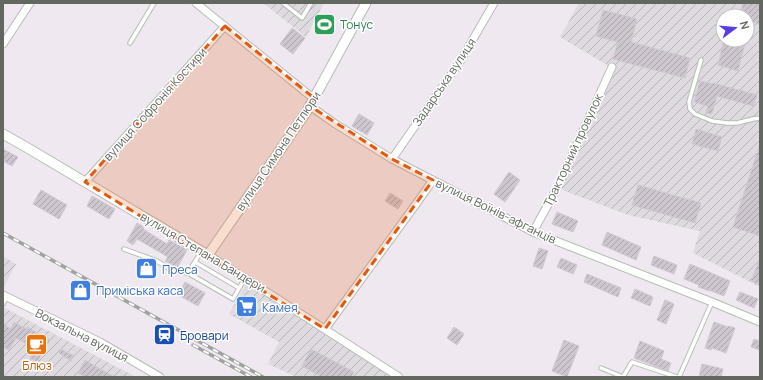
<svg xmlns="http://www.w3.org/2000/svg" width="763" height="380" viewBox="0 0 763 380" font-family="Manrope,sans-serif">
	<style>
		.industrial { fill: url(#industrial-furrows); fill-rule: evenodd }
		.building { fill: url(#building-hatch); stroke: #d2c7d5 }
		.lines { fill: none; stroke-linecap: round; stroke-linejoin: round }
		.service-casing { stroke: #b7bcb5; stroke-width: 5.5 }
		.minor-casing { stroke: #b7bcb5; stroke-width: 9 }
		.tertiary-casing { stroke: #b7bcb5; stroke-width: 11 }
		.service { stroke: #fff; stroke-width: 3.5 }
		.minor { stroke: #fff; stroke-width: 7 }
		.tertiary { stroke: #fff; stroke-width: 9 }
		.rail-casing { stroke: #a0a29f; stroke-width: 3.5 }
		.rail { stroke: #fff; stroke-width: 2; stroke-dasharray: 6; stroke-linecap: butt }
		.marked { fill: #e15a10; fill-opacity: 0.2; stroke: #e15a10; stroke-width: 3; stroke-dasharray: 8 5; stroke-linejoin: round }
		.labels { text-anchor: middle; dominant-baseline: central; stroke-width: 3; stroke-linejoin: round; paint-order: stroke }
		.leisure-label { font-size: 12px; fill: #27864d; stroke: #fff; text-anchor: start }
		.street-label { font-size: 12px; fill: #62675f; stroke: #fff }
		.shop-label { font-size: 12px; fill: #366cbe; stroke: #fff; text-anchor: start }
		.transit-label { font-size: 12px; fill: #164399; stroke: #fff; text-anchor: start }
		.food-label { font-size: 12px; fill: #c56008; stroke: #fff }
	</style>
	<defs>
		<pattern id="industrial-furrows" width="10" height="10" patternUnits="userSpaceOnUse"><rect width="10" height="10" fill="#dedae0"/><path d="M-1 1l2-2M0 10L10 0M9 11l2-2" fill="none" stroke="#b7b5b9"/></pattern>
		<pattern id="building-hatch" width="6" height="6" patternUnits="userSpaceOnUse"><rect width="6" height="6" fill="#cdc6ce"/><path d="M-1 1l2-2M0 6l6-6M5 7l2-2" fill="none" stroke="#aaa5aa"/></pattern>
	</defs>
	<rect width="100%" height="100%" fill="#efe8f0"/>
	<path class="industrial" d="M263 3H324L306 37Z
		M579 3H760V287L693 253 700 231 628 215 557 188 612 68 560 37ZM723 16H747V40H723Z
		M3 256 16 264 3 288Z
		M246 278 399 377H297L268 364 279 342 229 314 245 286Z
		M3 307 136 377H3Z"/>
	<path class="building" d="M743 3H755L760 4V24L747 21V16H740Z
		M603 10 637 19 631 42 690 58 685 78 613 59 618 42 596 36Z
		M292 28 305 38 293 54 280 44Z
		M724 40H746L738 71 718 65Z
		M700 81 712 84 713 83 757 95 753 106 717 96 712 114 706 113 708 106 694 102Z
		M359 114 374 123 367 135 352 126Z
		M696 129 722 137 718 151 692 144Z
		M759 147H760V215L758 220 760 221V236L733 227Z
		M3 149 18 157 12 166 3 161Z
		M509 172 520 180 505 202 494 194Z
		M638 185 701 203 695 223 632 205Z
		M41 190 67 205 59 219 33 204Z
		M390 193 403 201 398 209 385 201Z
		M92 196 115 209 109 219 87 206Z
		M557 212 578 221 573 232 552 224Z
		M137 223 144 227 143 229 167 244 169 240 187 250 177 268 165 261 168 257 137 239 133 245 127 241Z
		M607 232 641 247 636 260 602 245Z
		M539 248 548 251 542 269 533 266Z
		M654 256 677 265 674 274 651 265Z
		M561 258 577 265 573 274 557 267Z
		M760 259V285L751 281Z
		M690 264 730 281 724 296 709 290V291L698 287 699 285 684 279Z
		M587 274 621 288 618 297 584 282Z
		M185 282 205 293 198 306 178 295Z
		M635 289 653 297 650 306 631 298Z
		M740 292 758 299 754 308 736 300Z
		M665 300 674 304 666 324 657 320Z
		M14 322 26 329 27 327 50 340 37 362 30 358 35 349 16 338 9 350 3 347V324L11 329Z
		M714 322 728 327 729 326 735 328 726 353 712 348 711 350 705 348Z
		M454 327 464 334 457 345 447 338Z
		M754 339 760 341V350L751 347Z
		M564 340 579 346 567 377 552 371Z
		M640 341 664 351 661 359 671 363 668 371 634 358Z
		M61 349 74 356 71 361 59 353Z
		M311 349 354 372 351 377H322L302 366Z
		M85 360 114 377H85L78 373Z
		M702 364 723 369 721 377H699Z"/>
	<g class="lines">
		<defs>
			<path id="service" d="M283 3 302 18 311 3
				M130 43 154 3
				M701 60 689 102 690 109 695 114 712 121 727 123H737L753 119 760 118
				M124 249 157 261 173 271 188 273
				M201 252 188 273 233 299 245 278
				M195 262 239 288
				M3 304 7 297
				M601 368 623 377 632 362 677 377
				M679 377 712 302"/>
			<path id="minor" d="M196 3 308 94 314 98
				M3 44 30 3
				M310 106 334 123 392 159 533 232 712 302 760 322
				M392 159 461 60 494 3
				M85 182 225 26
				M533 232 557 188 612 67
				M208 255 281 301 399 377
				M3 295 100 342 160 377
				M325 329 419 200 433 180"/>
			<path id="tertiary" d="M3 134 26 147 208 255 307 111 366 3"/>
		</defs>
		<use href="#service" class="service-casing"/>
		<use href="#minor" class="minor-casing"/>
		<use href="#tertiary" class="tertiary-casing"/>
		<use href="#service" class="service"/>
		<use href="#minor" class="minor"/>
		<use href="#tertiary" class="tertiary"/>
		<defs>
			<path id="rail" d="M3 233 263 377
				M193 345 251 377"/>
		</defs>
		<use href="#rail" class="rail-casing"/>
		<use href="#rail" class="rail"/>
	</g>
	<path class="marked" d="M225 26 314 98 310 106 392 159 433 180 325 329 85 182Z"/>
	<defs>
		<symbol id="stadium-square" viewBox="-11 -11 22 22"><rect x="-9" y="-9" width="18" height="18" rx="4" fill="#2e9e5b" stroke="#fff"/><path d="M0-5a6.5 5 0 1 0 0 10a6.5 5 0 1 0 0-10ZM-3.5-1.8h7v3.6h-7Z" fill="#fff"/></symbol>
		<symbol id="shop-square" viewBox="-11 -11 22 22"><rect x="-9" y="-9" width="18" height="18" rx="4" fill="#3f7fe0" stroke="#fff"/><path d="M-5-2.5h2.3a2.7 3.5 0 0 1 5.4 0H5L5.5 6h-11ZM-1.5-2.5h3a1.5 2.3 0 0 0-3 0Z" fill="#fff"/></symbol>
		<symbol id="supermarket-square" viewBox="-11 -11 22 22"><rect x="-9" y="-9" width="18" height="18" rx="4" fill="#3f7fe0" stroke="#fff"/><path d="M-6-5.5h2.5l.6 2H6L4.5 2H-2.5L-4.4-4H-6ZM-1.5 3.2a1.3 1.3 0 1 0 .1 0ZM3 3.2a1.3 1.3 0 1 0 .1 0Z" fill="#fff"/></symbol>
		<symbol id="station-square" viewBox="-11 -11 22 22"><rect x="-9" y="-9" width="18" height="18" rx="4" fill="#1a4fb4" stroke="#fff"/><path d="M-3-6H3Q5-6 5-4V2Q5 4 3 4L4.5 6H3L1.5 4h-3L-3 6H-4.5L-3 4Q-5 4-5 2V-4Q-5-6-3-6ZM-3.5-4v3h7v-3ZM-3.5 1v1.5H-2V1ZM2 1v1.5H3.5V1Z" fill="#fff"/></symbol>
		<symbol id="cafe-square" viewBox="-11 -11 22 22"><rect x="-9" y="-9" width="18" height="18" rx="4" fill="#e8710a" stroke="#fff"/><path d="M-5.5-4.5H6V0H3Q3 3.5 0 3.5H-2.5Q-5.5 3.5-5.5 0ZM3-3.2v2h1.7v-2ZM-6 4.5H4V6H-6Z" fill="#fff"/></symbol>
	</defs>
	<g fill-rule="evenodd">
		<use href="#stadium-square" x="312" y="12" width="25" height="25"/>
		<use href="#shop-square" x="134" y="256" width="25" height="25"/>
		<use href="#shop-square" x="68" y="278" width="25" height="25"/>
		<use href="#supermarket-square" x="234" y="294" width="25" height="25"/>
		<use href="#station-square" x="152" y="322" width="25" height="25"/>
		<use href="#cafe-square" x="24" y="332" width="25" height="25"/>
	</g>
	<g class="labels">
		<g class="leisure-label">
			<text x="340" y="24">Тонус</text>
		</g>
		<g class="street-label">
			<text transform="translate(444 82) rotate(-56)">Задарська вулиця</text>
			<text transform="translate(155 104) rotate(-48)">вулиця Софронія Костири</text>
			<text transform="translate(573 150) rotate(-65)">Тракторний провулок</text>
			<text transform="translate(278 151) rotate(-56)">вулиця Симона Петлюри</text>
			<text transform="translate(496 211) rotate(26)">вулиця Воїнів-афганців</text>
			<text transform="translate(203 252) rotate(31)">вулиця Степана Бандери</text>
			<text transform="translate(82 335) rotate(27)">Вокзальна вулиця</text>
		</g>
		<g class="shop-label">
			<text x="162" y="269">Преса</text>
			<text x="96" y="290">Приміська каса</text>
			<text x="262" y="307">Камея</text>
		</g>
		<g class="transit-label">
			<text x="180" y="335">Бровари</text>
		</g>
		<g class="food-label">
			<text x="37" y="365">Блюз</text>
		</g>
	</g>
	<rect width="763" height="380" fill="none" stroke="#62675f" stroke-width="8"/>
	<g transform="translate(735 28) rotate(74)"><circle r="19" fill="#ffffff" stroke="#c0c2bf"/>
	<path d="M0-3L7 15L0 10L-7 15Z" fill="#583ee1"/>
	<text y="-6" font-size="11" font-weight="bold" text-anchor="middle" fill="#62675f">N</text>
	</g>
</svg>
